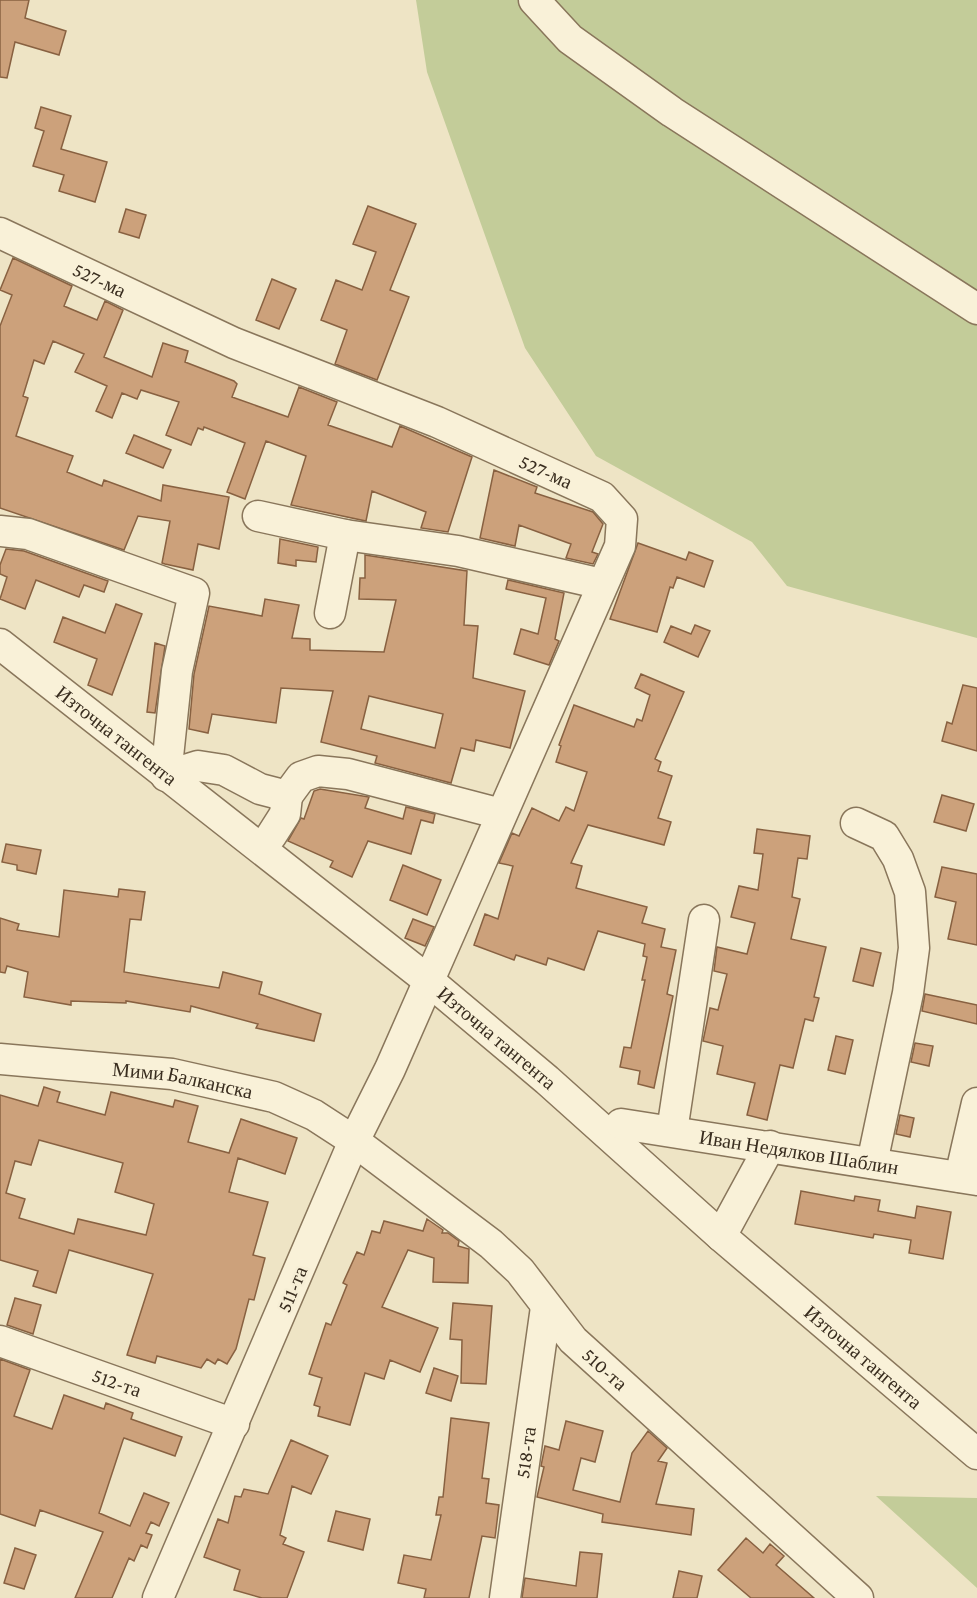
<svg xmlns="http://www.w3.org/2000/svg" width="977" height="1598" viewBox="0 0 977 1598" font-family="'Crimson Pro',serif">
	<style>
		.green { fill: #c3cc99 }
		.building { fill: #cca17b; stroke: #886141; stroke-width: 1.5; fill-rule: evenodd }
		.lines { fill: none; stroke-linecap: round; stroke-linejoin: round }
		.minor-casing { stroke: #89765b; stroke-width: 33 }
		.minor { stroke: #f9f1d8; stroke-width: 30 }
		.labels { text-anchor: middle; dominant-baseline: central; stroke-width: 5; stroke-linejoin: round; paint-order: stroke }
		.street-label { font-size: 20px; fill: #392d1f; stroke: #f6eed5 }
	</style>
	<rect width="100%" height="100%" fill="#eee4c5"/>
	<path class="green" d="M416 0H519L544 28 977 319V638L787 586 752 542 596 456 525 348 427 72Z
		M552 0H977V294L677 99 574 25Z
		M876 1496 977 1498V1588Z"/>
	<path class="building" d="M0 0H29L25 18 66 31 59 55 15 42 7 78 0 77Z
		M41 107 71 116 61 149 107 162 95 202 59 191 64 175 33 166 44 131 35 128Z
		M368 206 416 224 390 290 409 297 377 380 335 364 347 330 321 320 336 280 362 290 376 252 353 244Z
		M126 209 146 215 139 238 119 232Z
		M13 258 72 286 64 306 97 320 105 301 123 310 104 357 152 377 163 343 188 351 185 362 234 381 237 384 232 397 288 417 299 387 337 402 328 425 392 447 400 426 472 457 448 532 421 528 426 512 372 491 366 521 291 505 306 456 266 441 245 499 227 492 245 443 204 427 203 430 198 428 191 445 166 435 179 402 141 390 137 399 122 393 112 418 96 411 107 386 75 372 84 354 53 341 44 364 34 360 23 396 28 398 16 436 73 456 67 472 102 486 104 480 161 501 163 485 229 497 219 549 198 544 193 570 165 564 162 563 170 521 138 516 124 550 0 508V326L12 295 0 290Z
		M272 279 296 289 279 329 256 320Z
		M134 435 171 450 163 468 126 453Z
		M494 470 537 487 535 493 593 512 603 524 592 552 598 554 593 564 566 558 571 544 519 525 515 546 480 538Z
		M280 539 318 547 316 562 296 560V566L278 563Z
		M638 543 686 560 689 552 713 561 704 587 677 577 673 588 670 587 657 632 610 619Z
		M6 549 24 551 108 581 104 592 84 585 79 597 36 580 25 609 0 599 7 577 0 574V565Z
		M365 555 467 571 464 625 478 626 473 678 525 691 510 748 476 740 474 751 461 748 451 783 375 763 377 756 321 742 333 691 281 688 276 723 212 714 208 733 189 729 194 674 209 606 262 616 265 599 299 605 292 638 310 639V650L384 652 396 600 359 599 360 578H365ZM369 696 443 714 435 748 361 729Z
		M508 580 564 593 555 639 559 641 549 665 514 654 521 629 538 634 546 598 506 589Z
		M116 604 142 614 112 695 88 685 97 659 54 642 63 617 105 633Z
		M695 625 710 631 698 657 664 642 671 626 691 634Z
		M155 643 165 646 155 713 147 712Z
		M641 674 684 692 655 759 661 762 658 771 672 776 658 818 671 822 664 845 588 825 571 863 582 866 576 888 647 907 642 923 665 929 661 947 676 950 667 994 673 996 654 1088 638 1084 640 1071 620 1067 624 1047 631 1048 645 980H642L647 957 643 956 645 944 598 931 584 970 548 958 546 965 516 955 514 960 474 945 485 914 498 919 513 866 499 863 512 833 519 836 532 808 559 821 566 807 574 811 587 772 556 762 561 746 559 745 574 705 634 727 637 719 642 721 650 695 635 688Z
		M963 685 977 688V751L942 741 947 722 952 724Z
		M320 789 369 797 365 808 403 819 406 807 435 814 433 823 421 820 411 854 368 841 352 877 330 867 333 861 288 841 301 818 304 819 314 791Z
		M942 795 974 804 966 831 934 822Z
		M757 829 810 836 807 859 798 858 792 897 800 899 791 939 826 947 814 997 819 998 813 1021 805 1019 793 1068 780 1065 767 1120 747 1115 755 1083 717 1074 723 1046 703 1041 710 1008 718 1010 727 974 714 971 717 947 747 954 755 923 731 917 739 886 758 890 763 854 754 853Z
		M6 844 41 850 36 874 17 870V865L2 862Z
		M403 865 441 880 427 915 390 900Z
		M942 867 977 874V945L948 939 956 902 935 897Z
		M119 889 145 892 141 920 130 919 124 972 219 988 223 972 262 982 259 994 321 1014 314 1041 256 1028 258 1024 191 1006 190 1012 126 1001V1003L71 1001V1005L24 997 28 972 7 966 5 973 0 972V918L19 924 17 930 59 937 64 890 118 897Z
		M413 919 434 927 425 946 405 938Z
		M861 948 881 953 873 986 853 981Z
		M925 994 977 1005V1024L922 1011Z
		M836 1036 853 1040 845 1074 828 1070Z
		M915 1043 933 1046 929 1066 911 1062Z
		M44 1087 60 1092 57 1102 105 1115 111 1092 173 1107 175 1100 198 1106 188 1142 229 1153 241 1119 297 1138 285 1174 238 1158 229 1192 268 1202 253 1255 265 1258 254 1300 249 1299 236 1349 227 1364 218 1359 215 1364 207 1359 201 1368 157 1356 155 1363 127 1355 153 1274 69 1250 56 1293 33 1286 38 1271 0 1260V1095L38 1106ZM39 1140 123 1163 115 1192 154 1204 146 1235 78 1219 74 1234 19 1218 25 1199 6 1193 15 1161 31 1165Z
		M900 1115 914 1118 910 1137 896 1134Z
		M801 1191 854 1201 855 1196 880 1200 878 1211 915 1218 917 1206 951 1212 943 1259 909 1253 911 1240 874 1234 873 1238 795 1224Z
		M427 1219 443 1230 442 1233H448L459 1241 458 1246 469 1249 468 1283 433 1282 434 1258 408 1250 382 1307 438 1328 420 1372 390 1360 384 1379 365 1373 350 1425 318 1416 320 1407 314 1405 322 1378 309 1374 326 1323 331 1325 347 1285 343 1283 357 1252 364 1255 372 1231 380 1233 384 1221 423 1231Z
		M15 1298 41 1305 33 1334 7 1325Z
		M453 1303 492 1306 486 1384 461 1383 462 1340 450 1339Z
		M0 1359 30 1370 14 1416 52 1429 64 1395 104 1409 106 1403 133 1413 131 1419 182 1437 175 1456 124 1438 123 1440 99 1513 130 1526 144 1493 169 1503 159 1526 151 1522 146 1533 152 1535 147 1548 141 1545 134 1561 129 1558 112 1598H75L103 1532 40 1510 35 1526 0 1514Z
		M434 1368 458 1376 451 1401 426 1393Z
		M451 1418 489 1423 482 1478 489 1479 486 1503 499 1505 495 1538 482 1536 469 1598H424L426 1589 398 1583 404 1555 431 1560 441 1515H436L439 1497H443Z
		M566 1421 603 1431 595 1462 581 1458 573 1490 620 1502 632 1453 648 1431 667 1448 658 1461 667 1463 656 1504 694 1509 691 1535 602 1522 603 1514 537 1497 544 1467 541 1466 545 1446 559 1450Z
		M291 1440 328 1456 311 1494 292 1486 280 1535 286 1538 283 1544 304 1552 287 1598H262L234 1590 240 1570 204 1557 218 1519 228 1523 235 1496 241 1497 244 1489 268 1494Z
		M336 1511 370 1519 363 1550 328 1541Z
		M746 1538 763 1553 770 1544 784 1556 776 1565 814 1598H751L718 1570Z
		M15 1548 36 1555 24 1589 4 1583Z
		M580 1552 602 1554 597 1598H522L525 1578 576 1586Z
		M679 1571 702 1576 697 1598H673Z"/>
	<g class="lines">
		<defs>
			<g id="minor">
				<path d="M534 0 570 39 672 112 977 309"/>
				<path id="s1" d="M0 233 234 343 437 422 602 497 622 519 620 546 390 1069 354 1141 158 1598"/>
				<path d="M258 516 345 535 458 551 602 584"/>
				<path d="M0 531 28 534 194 593 177 671 166 776 198 766 224 770 260 789 287 796 301 777 318 771 348 774 501 814"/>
				<path d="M330 613 345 535"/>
				<path id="s2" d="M0 644 429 981 547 1080 721 1236 977 1454"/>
				<path d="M856 823 884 836 898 859 910 892 914 948 908 993 872 1163"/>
				<path d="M271 836 285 814 287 796"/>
				<path id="s3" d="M0 1059 172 1074 274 1097 314 1115 354 1141 491 1244 520 1271 573 1340 858 1598"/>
				<path id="s4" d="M621 1124 977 1180"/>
				<path d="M672 1131 704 920"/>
				<path d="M960 1177 977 1103"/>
				<path d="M721 1236 770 1146"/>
				<path id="s5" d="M0 1341 234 1424"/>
				<path id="s6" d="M505 1598 546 1307"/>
			</g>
		</defs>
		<use href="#minor" class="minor-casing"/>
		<use href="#minor" class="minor"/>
	</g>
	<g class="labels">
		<g class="street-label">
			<text stroke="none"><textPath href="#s1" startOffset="110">527-ма</textPath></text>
			<text stroke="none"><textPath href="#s1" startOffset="596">527-ма</textPath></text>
			<text stroke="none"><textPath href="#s2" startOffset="148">Източна тангента</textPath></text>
			<text stroke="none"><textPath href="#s2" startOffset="634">Източна тангента</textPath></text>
			<text stroke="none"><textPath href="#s3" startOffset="184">Мими Балканска</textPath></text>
			<text stroke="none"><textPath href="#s4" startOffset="180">Иван Недялков Шаблин</textPath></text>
			<text transform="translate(292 1289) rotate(-67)">511-та</text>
			<text stroke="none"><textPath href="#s2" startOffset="1120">Източна тангента</textPath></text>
			<text stroke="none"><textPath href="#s3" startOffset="710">510-та</textPath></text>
			<text stroke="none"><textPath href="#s5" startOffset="124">512-та</textPath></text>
			<text stroke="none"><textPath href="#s6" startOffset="147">518-та</textPath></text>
		</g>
	</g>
</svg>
